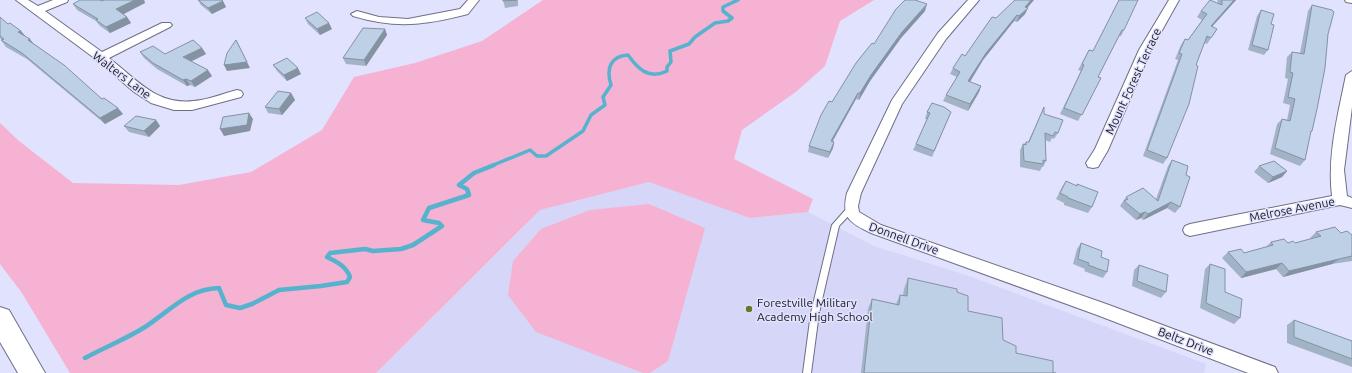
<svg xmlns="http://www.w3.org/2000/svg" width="1352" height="373" viewBox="0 0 1352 373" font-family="Ubuntu,sans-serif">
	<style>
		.built { fill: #d5d6f8 }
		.green { fill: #f5b2d2 }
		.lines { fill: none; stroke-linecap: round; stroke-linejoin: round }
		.stream-far1 { stroke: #56b3cd; stroke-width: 3.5 }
		.stream { stroke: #56b3cd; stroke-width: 4.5 }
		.service-casing { stroke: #6f6f87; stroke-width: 2 }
		.minor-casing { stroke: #6f6f87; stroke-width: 2 }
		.trunk-casing { stroke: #6f6f87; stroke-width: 2 }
		.service { fill: #fff; fill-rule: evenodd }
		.minor { fill: #fff; fill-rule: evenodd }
		.trunk { fill: #fff; fill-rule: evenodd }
		.wall { fill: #a3b3c6 }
		.shaded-wall { fill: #8492a1 }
		.building { fill: #bdd0e6; stroke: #8492a1 }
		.poi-dot { fill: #677928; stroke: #e1e2fd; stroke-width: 1.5 }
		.labels { text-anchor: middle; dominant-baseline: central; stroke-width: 3; stroke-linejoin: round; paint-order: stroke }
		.street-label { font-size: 12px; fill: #191923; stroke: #e1e2fd }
		.poi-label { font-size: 12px; fill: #191923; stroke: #e1e2fd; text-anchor: start }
	</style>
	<rect width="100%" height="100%" fill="#e1e2fd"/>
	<path class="built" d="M649 182 750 218 808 212 874 246 969 276 1206 364 1204 373H376L540 210Z"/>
	<path class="green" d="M543 0H874L840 21 825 66 797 91 742 130 734 159 813 199 808 212 750 218 649 182 540 210 376 373H70L22 293 0 264V123L19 141 73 183 179 185 251 172 322 130 354 77 415 63 482 41Z
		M649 204 705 228 668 361 650 373H643L536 332 508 295 513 261 541 229 590 210Z"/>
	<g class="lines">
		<path class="stream-far1" d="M491 166 530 150 537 156H546L583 131 591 115 605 105 603 97 611 85C606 69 610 56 628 55 638 69 649 80 667 71V67L671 62 670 51 689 44 695 37 715 23 728 21 732 18 723 11V7L738 0"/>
		<path class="stream" d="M85 358C105 347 126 339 145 327 170 311 187 289 219 288L226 305 240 308 252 304 279 290 321 286 347 282 350 277C346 266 337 262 327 257L330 253 365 249 373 251 401 249 413 245 442 226 439 223 423 220 429 208 469 195 467 189 459 185 474 173 494 165"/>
		<defs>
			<path id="service" d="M851 206 854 207 855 209 839 226 819 313 811 373H803L811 313 832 225 848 207Z"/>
			<path id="minor" d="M16 0H28L38 6 53 0H68L67 2 45 11 102 52 162 23H170L172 25 170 27 109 58C140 82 158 108 201 100 213 98 225 93 237 90L241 91 243 94 241 97 192 110H174L151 103 134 92 97 60Z
				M468 0H479L468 14C425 25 396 29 353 16L351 14 357 11 379 17 408 19 460 9Z
				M968 0H979L946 39 902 104 861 193 858 206 859 212 881 225 1109 305 1275 367 1278 373H1248L1097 315 871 233C850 223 841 218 847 193L892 100 938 33Z
				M1169 0H1179L1151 50 1108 150 1098 167 1093 168 1088 167 1086 163 1095 149 1139 50Z
				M1345 0H1352V3L1346 2Z
				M1352 71V107L1344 170 1347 196 1352 198V208L1340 205 1190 236 1185 234 1183 230 1185 226 1190 224 1332 196C1327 155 1338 115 1346 75Z"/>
			<path id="trunk" d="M0 307 9 310 45 373H18L0 342Z"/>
		</defs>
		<use href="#service" class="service-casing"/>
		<use href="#minor" class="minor-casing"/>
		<use href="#trunk" class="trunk-casing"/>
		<use href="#service" class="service"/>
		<use href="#minor" class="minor"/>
		<use href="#trunk" class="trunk"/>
	</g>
	<path class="wall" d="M105 0H144L145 3 122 14 127 17 131 23 110 33 100 26 96 21 77 10 73 4Z
		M198 0H222L226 7 212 14 201 5Z
		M503 0H518V6L505 8Z
		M1119 0 1124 30 1121 36H1119L1098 77 1101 78 1078 121 1060 114 1081 71 1078 70 1089 50 1093 51Z
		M1217 0H1236L1212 27 1217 29 1207 44 1204 43 1196 65 1167 158 1163 164 1143 156 1178 60 1175 59 1181 45 1185 39 1188 40 1202 20 1197 17 1201 11 1218 3Z
		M1312 5 1328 34 1312 131 1310 134 1305 160 1300 166 1270 154 1277 124 1282 119 1287 120 1290 105 1283 103 1288 79 1285 78 1287 57 1292 52 1300 53 1308 11Z
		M1027 7 1025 14 1017 22 1014 21 983 60 970 82 981 86 979 92 968 111 943 101 946 95 957 77 950 74 953 68 965 56 996 18Z
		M1261 10 1268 50 1264 55 1248 50 1257 16Z
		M925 11 901 38 870 81 859 100 856 99 833 141 834 142 833 148 828 158 808 152 809 146 832 102 874 44Z
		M0 17 8 24 21 31 26 37 34 45 102 99 123 114 105 124 27 59 6 47 1 40H2L0 38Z
		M305 18 332 29 320 35 308 24Z
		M385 29 387 35 366 66 346 64 343 58Z
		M202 48 206 54 191 62 212 76 195 87 190 85 187 86 157 69 144 58 140 52 165 54Z
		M273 65 301 74 287 81 277 71Z
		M291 93 295 100 282 115 268 113 265 107Z
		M1044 107V114L1058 133 1054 139 1052 138 1050 142 1045 140 1046 161 1043 167H1042L1040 171 1020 167V150L1023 144H1024L1026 142H1028Z
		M927 112H951L932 157 913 150 916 144 927 119H925Z
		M156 120 160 126 149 137 129 132 124 126Z
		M1172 160 1186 175 1180 207 1175 213 1167 208 1143 220 1141 218 1136 220 1120 206 1126 197 1156 199 1168 166Z
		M1259 166 1287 171 1282 177 1268 183 1254 172Z
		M1066 181 1092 207 1088 213 1064 205V203L1056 199 1062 187Z
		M1316 232 1341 233 1352 235V261L1332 264 1283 277 1276 269 1241 278 1222 258 1228 252 1244 253 1266 247 1271 242 1295 243 1311 239 1310 238Z
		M1081 243 1101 257 1107 272 1103 278 1084 271 1085 269 1073 264 1077 249Z
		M1210 264 1225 292 1240 318 1234 324 1200 308 1205 269Z
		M1139 265 1166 292 1161 298 1132 286 1134 270Z
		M908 278 957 292 968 311 1003 340 1016 353 1053 373H1056H861L868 309 872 299 896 304 900 295H903L904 289Z
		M1294 320 1352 341V367L1287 343V325Z"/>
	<path class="shaded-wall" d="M135 0H144L145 3 120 16 116 9Z
		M1031 0H1034L1023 13 1025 7Z
		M1234 0H1236L1207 32 1211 26Z
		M223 1 226 7 212 14 208 8Z
		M927 4 925 11 901 38 870 81 859 100 860 93 871 75 902 32Z
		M1028 8 1025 14 1017 22 1019 16Z
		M1017 15 1014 21 983 60 966 88 968 81 986 53Z
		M127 17 131 23 110 33 106 27Z
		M329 23 332 29 320 35 317 29Z
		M385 29 387 35 366 66 364 60Z
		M21 31 26 37 18 32Z
		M30 39 35 46 28 40Z
		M236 40 250 68 227 71 224 65Z
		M202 48 206 54 187 63 183 57Z
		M298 68 301 74 287 81 284 75Z
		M208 70 212 76 195 87 191 81Z
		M186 79 190 85 187 86 183 80Z
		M981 86 979 92 968 111 970 104Z
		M291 93 295 100 282 115 279 109Z
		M858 93 856 99 829 147 831 141Z
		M118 108 123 114 105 124 100 118Z
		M249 113 253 119 250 131 224 136 220 129Z
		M156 120 160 126 149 137 144 131Z
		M834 142 833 148 828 158 830 152Z
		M1287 171 1282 177 1268 183 1273 177Z
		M1171 202 1167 208 1143 220 1148 214Z
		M1145 212 1141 218 1136 220 1140 214Z
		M1339 259 1332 264 1283 277 1289 271Z
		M1282 263 1276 269 1241 278 1246 272Z"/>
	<path class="building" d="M80 0H100L101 1 105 0H135L116 9 127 17 106 27 96 20 98 19 73 4Z
		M198 0H222L223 1 208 8Z
		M503 0H517L503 1Z
		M905 0H915L927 4 902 32 871 75 860 93H858L831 141 834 142 830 152 809 146 821 115 829 101 832 102 856 63 872 43 874 44 896 9Z
		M1015 0H1031L1025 7 1028 8 1019 16 1017 15 986 53 968 81 981 86 970 104 946 95 960 72 953 68 962 54 965 56 992 17 996 18Z
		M1119 0H1138L1124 30H1122L1098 77 1101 78 1082 115 1064 108 1084 65 1082 64 1089 50 1093 51Z
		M1210 0 1222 5V0H1234L1211 26 1217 29 1211 38 1207 36 1196 65 1198 66 1189 104 1167 158 1147 150 1182 54 1179 53 1185 39 1188 40 1207 14 1201 11Z
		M1312 5 1332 10 1334 12 1328 34 1325 68 1317 109 1312 131H1311L1305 160 1275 148 1282 119 1290 121 1295 99 1288 97 1293 73 1290 72 1292 52 1304 54Z
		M1261 10 1274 14 1271 24 1274 25 1268 50 1252 45Z
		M317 12 329 23 317 29 305 18Z
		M0 17 8 24 10 23 21 31 18 32 30 39 28 40 64 65 102 99 104 98 118 108 100 118 22 53 1 40 4 39 0 36Z
		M363 28 385 29 364 60 343 58Z
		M193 40 202 48 183 57 208 70 191 81 186 79 183 80 153 63 140 52 153 46 165 54Z
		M236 40 247 62 224 65 227 53Z
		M287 58 298 68 284 75 273 65Z
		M278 91 291 93 279 109 265 107Z
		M932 103 944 107 951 112 934 151 916 144 928 117 930 113 927 112Z
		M1044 107V114L1063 120 1058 133 1055 132 1053 136 1045 133 1046 161 1043 160V164L1024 161 1023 144 1026 145V142H1029Z
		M249 113 247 125 220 129 223 117Z
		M136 116 156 120 144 131 124 126Z
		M1172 160 1188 166 1186 175 1190 177 1180 207 1171 202 1148 214 1145 212 1140 214 1124 201 1128 199 1126 197 1143 188 1158 201Z
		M1274 161 1287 171 1273 177 1259 166Z
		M1066 181 1077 186V184L1098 192 1092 207 1068 198V197L1060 193Z
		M1335 227 1341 233 1347 231 1352 235V256L1339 259 1289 271 1282 263 1246 272 1228 252 1241 249 1244 253 1273 245 1271 242 1284 239 1288 243 1293 241 1295 243 1321 236 1316 232Z
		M1081 243 1102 251 1101 257 1109 260 1107 272 1088 265 1089 263 1078 259Z
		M1210 264 1225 269V292L1242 299 1240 318 1206 303Z
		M1139 265 1168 275 1166 292 1137 281Z
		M908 278 957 289V292L968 296V311L1002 318 1003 340 1016 346V353L1053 361V373H1056H864L872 299 899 305 900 295 907 296Z
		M1294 320 1352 341V359L1294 337Z"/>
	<circle class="poi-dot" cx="749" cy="309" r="4"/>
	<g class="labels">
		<g class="street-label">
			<text transform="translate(122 75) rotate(37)">Walters Lane</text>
			<text transform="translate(1133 81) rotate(-65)">Mount Forest Terrace</text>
			<text transform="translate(1292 209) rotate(-11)">Melrose Avenue</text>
			<text transform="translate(904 238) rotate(20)">Donnell Drive</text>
			<text transform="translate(1186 341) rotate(21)">Beltz Drive</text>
		</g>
		<g class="poi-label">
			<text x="757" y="302">Forestville Military<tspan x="757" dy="14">Academy High School</tspan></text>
		</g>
	</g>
</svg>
